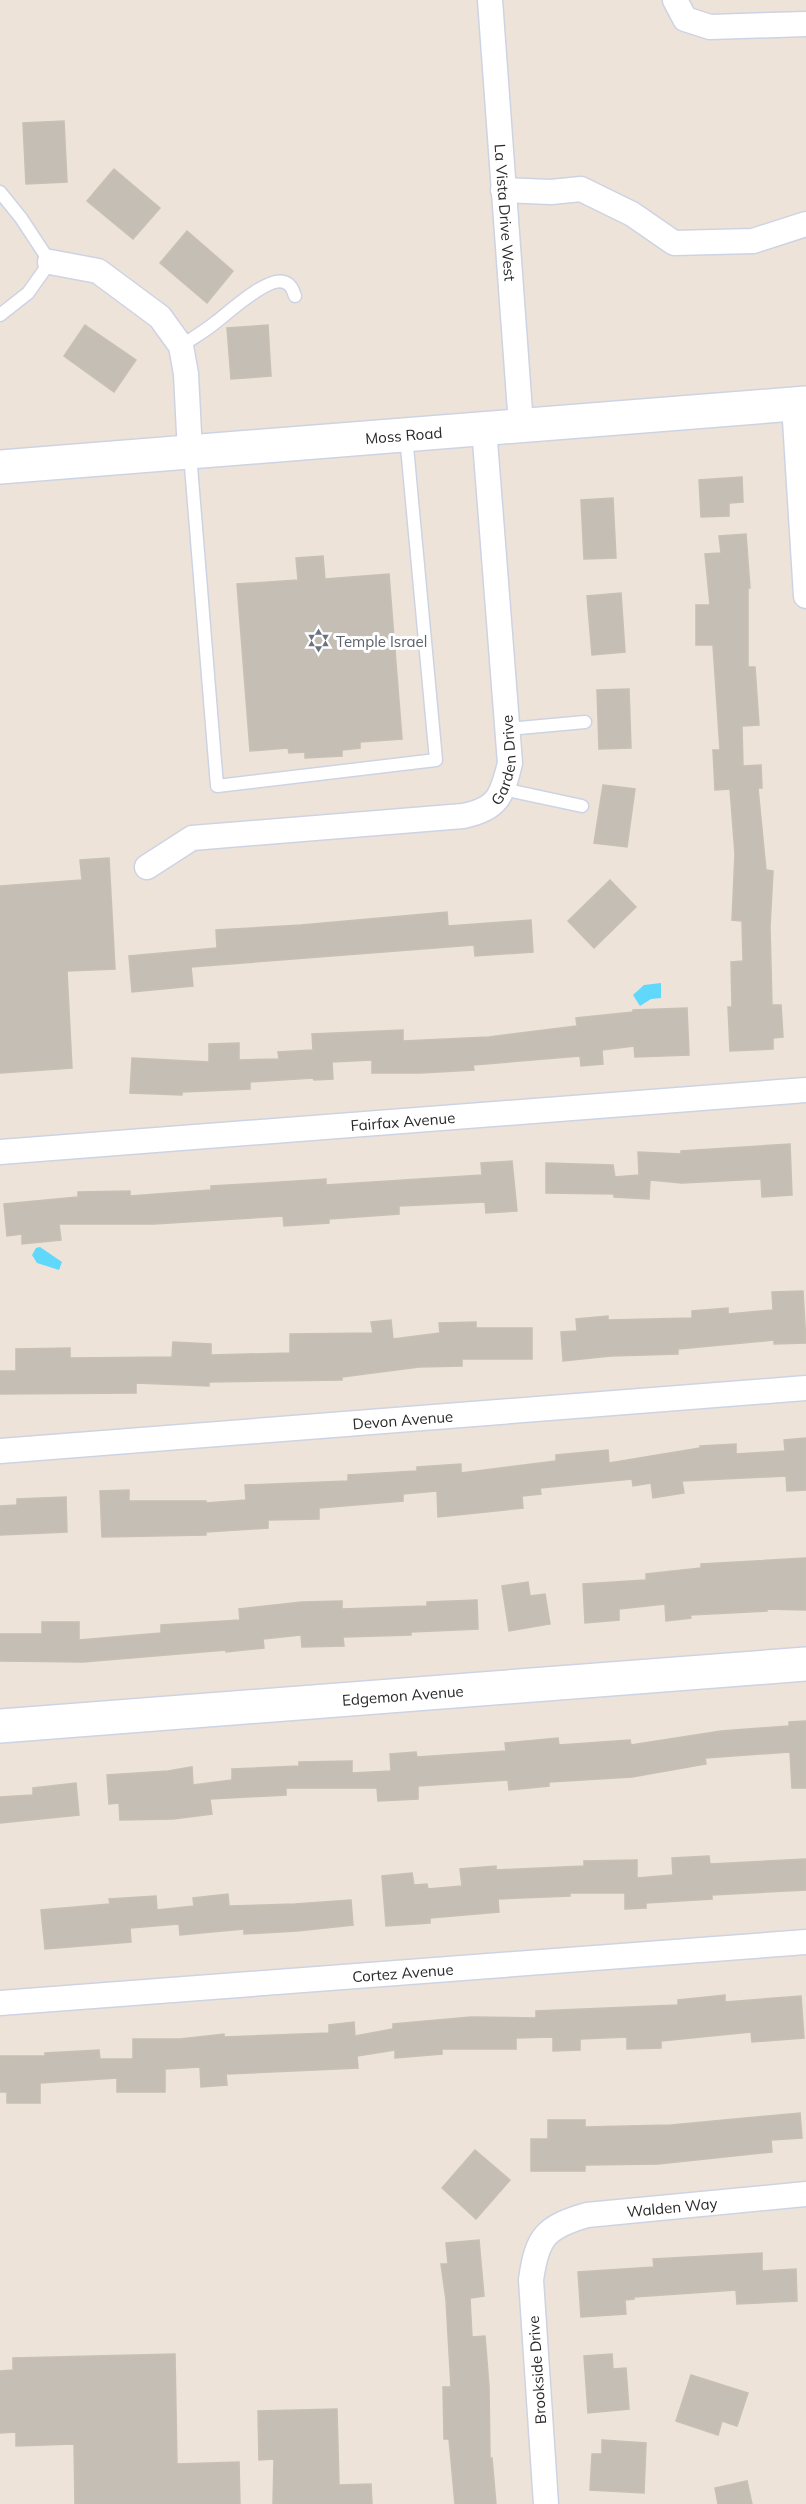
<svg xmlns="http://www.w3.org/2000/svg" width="806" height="2504" viewBox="0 0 806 2504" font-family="Mulish,sans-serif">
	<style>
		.water { fill: #5fd8fc }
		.building { fill: #c4beb5; stroke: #c8c0b2; stroke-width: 1.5 }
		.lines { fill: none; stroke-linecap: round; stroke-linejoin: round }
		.lane-casing { stroke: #ced3e4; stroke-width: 15 }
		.street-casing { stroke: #ced3e4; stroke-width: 27 }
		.secondary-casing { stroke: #ced3e4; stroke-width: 36 }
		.lane { stroke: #fff; stroke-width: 12 }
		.street { stroke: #fff; stroke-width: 24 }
		.secondary { stroke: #fff; stroke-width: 33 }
		.labels { text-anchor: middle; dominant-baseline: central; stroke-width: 6; stroke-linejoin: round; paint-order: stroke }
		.street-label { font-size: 15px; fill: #292929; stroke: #fff }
		.worship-label { font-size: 15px; fill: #5b616d; stroke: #fff; text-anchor: start }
	</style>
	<rect width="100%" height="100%" fill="#ede3d9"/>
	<path class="water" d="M661 983V998L651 999 640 1006 633 995 644 985Z
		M40 1247 62 1262 59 1270 37 1263 32 1255 36 1248Z"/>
	<path class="building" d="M64 121 67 182 26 184 23 123Z
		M114 169 160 208 133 239 87 201Z
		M187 231 233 271 207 303 160 263Z
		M85 325 136 360 114 392 64 356Z
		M268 325 271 376 231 379 227 328Z
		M742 477 743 502 729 503V516L701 517 699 480Z
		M613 498 616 558 584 559 581 500Z
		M746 534 750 588H748V667H755L759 725 742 726 743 766 761 765 762 788H758L766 870 773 871 770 927 772 1005H781L783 1037 773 1038V1049L730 1051 728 1007H732L731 962 743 961 742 921 732 920 735 854 730 789 715 790 713 750H720L713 645H696V605H710L705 554 721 553 719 536Z
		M323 556 325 579 389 574 402 739 360 742V748L342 750V756L305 758V752L289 753 288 748 250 751 237 584 298 580 296 558Z
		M621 593 625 652 592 655 587 596Z
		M629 689 631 748 599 749 597 690Z
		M603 785 635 789 627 847 594 843Z
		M109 858 115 969 67 971 72 1068 0 1073V886L82 880 80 860Z
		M610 880 636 907 594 948 568 921Z
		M447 912 448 926 531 920 533 952 475 956 474 945 191 967 193 986 132 992 129 956 217 948 216 930 301 925Z
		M687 1008 689 1055 635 1057 634 1046 602 1050 603 1064 581 1066 580 1056 473 1065 474 1070 420 1073H372V1060L332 1062 333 1079 314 1080 313 1078 250 1082V1089L182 1092V1095L130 1093 132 1058 209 1062V1044L239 1043V1060L279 1059 278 1052 313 1050 312 1034 403 1030V1041L489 1037 577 1026 576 1018 633 1012V1010Z
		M790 1144 792 1195 762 1197 761 1179 682 1183 650 1180 649 1199 614 1197V1194L546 1193V1163L613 1165 615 1177 639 1175 638 1152 681 1154V1151Z
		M512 1161 517 1211 486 1213 485 1202 399 1206V1214L329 1219V1223L284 1226 283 1216 154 1224H59L61 1240 22 1244V1234L7 1236 4 1204 78 1197V1192L130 1191V1196L211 1190V1186L265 1183 326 1179V1185L482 1175 481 1163Z
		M803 1291 806 1343 774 1344V1340L678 1349V1354L611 1356 563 1361 561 1332 577 1331 576 1319 608 1316V1320L692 1318V1311L728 1308V1314L773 1310 772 1292Z
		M391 1320 393 1339 440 1333 439 1323 476 1322V1328H532V1359H462V1366L419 1367 342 1377V1380L209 1382V1386L136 1383V1393L0 1394V1371H16V1349L70 1348V1358L172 1357 173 1342 211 1344V1355L290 1353V1334L373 1333 371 1322Z
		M806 1438V1490L787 1491 786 1476 682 1481 684 1493 653 1498 651 1483 633 1486 632 1479 540 1488 541 1494 522 1496 523 1508 438 1517 437 1491 403 1494V1501L319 1508V1519L268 1520V1528L206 1532V1535L102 1537 100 1491 129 1490V1501H206V1503L246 1500 245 1485 348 1481V1475L417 1471V1467L461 1464V1473L556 1461V1455L608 1450 609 1463 700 1448V1446L736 1444V1454L785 1451 784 1440Z
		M66 1497 67 1532 0 1535V1506L17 1505V1499Z
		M806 1558V1610L767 1609V1611L690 1615 691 1618 666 1621 665 1604 619 1609V1620L585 1623 583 1584 646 1580V1574L701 1568V1564Z
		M528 1582 530 1596 545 1594 550 1624 509 1631 502 1586Z
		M477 1600 478 1629 411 1632V1635L343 1637 344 1646 302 1647 301 1635 263 1639 264 1648 226 1652V1650L83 1662 0 1661V1634H42V1622H79V1640L161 1633V1625L240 1620 239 1609 302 1602 342 1601V1609L427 1606V1602Z
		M806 1721V1788H792L790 1752 705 1758 706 1764 632 1777 549 1782V1786L509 1790 508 1780 418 1786V1799L378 1801 377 1788H286V1795L210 1799 212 1814 173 1819 120 1820 119 1803 109 1804 107 1775 168 1771 192 1767 193 1785 232 1780V1769L299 1766V1762L352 1761V1773L391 1771 390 1754 416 1752 417 1757 506 1751 505 1743 558 1738 559 1745 630 1740 631 1745 721 1731 789 1726V1722Z
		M76 1783 79 1815 0 1823V1797L33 1795V1788Z
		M709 1856 710 1864 806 1859V1890L712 1895V1899L646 1903V1908L625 1909V1893H570V1896L498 1899 499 1912 430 1918V1923L386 1926 382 1876 412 1873 414 1885 427 1884 428 1889 462 1886 460 1869 496 1866V1870L584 1866V1861L637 1860V1878L673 1875 672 1858Z
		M228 1894 229 1906 295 1904 351 1900 353 1925 297 1931 244 1934V1929L180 1935 179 1924 130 1928 131 1942 45 1949 41 1910 110 1904 109 1899 156 1896 157 1910 194 1906 193 1898Z
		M725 1995V2002L801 1996 804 2038 752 2042 751 2032 661 2041V2048L627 2049V2037L580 2039V2050L553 2051V2037L516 2038V2049H442V2054L395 2058V2050L357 2056 358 2068 226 2074 227 2085 201 2087 200 2067 165 2069V2092H117V2078L40 2083V2103H7V2092H0V2056H45V2053L99 2050 100 2059H133V2039H180L224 2034V2037L329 2033V2025L354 2022 355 2036 393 2029V2024L471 2017 536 2018V2011L678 2005V2000Z
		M800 2113 802 2138 771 2140 772 2152 658 2164 585 2165V2171H531V2139H548V2120H585V2127L671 2125Z
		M475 2150 510 2180 476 2219 442 2188Z
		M479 2240 484 2296 470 2298 472 2337 485 2336 489 2386 490 2458H492L496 2504H455L449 2439H444L443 2387H451L446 2300 441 2264H448L446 2243Z
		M762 2253V2271L796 2269 797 2301 737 2304 736 2290 634 2297V2299L625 2300 626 2314 581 2317 578 2272 654 2267 653 2259Z
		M175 2354 177 2464 239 2462 240 2504H75L74 2444 16 2446V2432L0 2433V2371L13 2370V2358Z
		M612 2354 613 2369 626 2368 629 2409 588 2413 584 2356Z
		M691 2375 748 2393 737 2426 722 2421 718 2435 676 2421Z
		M337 2409 339 2485 371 2484 372 2504H273L274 2459 259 2460 258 2411Z
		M602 2440 646 2443 644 2493 590 2490 592 2454H602Z
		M747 2481 752 2504H718L715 2488Z"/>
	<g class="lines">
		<defs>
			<path id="lane" d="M0 192 21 218 50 262 28 293 0 315
				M181 346C193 338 205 331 216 322 229 312 268 276 284 282 291 284 293 290 295 296
				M190 454 217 786 436 760 406 436
				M508 729 585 722
				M503 789 582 806"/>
			<g id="street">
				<path id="s1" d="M490 0 521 425"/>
				<path d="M675 0 685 19 710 27 806 24"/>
				<path d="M503 190 551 192 581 189 632 214 674 243 753 241 806 224"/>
				<path d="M50 262 98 271 160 317 181 346 186 374 190 453"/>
				<path d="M794 404 806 596"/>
				<path id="s2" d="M147 867 192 838 463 816C498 809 502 796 510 763L484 428"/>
				<path id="s3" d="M0 1152 806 1090"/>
				<path id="s4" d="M0 1451 806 1388"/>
				<path id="s5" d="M0 2003 806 1942"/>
				<path id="s6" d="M546 2504 531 2280C537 2236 546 2227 587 2215L806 2194"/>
			</g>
			<g id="secondary">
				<path id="s7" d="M0 467 806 403"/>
				<path id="s8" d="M0 1726 806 1664"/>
			</g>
		</defs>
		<use href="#lane" class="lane-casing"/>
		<use href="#street" class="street-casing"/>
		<use href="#secondary" class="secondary-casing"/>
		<use href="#lane" class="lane"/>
		<use href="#street" class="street"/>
		<use href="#secondary" class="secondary"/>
	</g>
	<defs>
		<symbol id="synagogue-bare" viewBox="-9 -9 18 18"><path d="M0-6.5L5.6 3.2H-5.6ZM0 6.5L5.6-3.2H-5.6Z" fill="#6b7280" stroke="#fff" stroke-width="2.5" paint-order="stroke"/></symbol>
	</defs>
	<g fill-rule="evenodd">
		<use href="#synagogue-bare" x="302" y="624" width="33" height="33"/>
	</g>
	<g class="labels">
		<g class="street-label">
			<text stroke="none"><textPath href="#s1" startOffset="213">La Vista Drive West</textPath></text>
			<text stroke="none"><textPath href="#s7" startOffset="405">Moss Road</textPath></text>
			<text stroke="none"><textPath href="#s2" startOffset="405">Garden Drive</textPath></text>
			<text stroke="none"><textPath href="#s3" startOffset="404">Fairfax Avenue</textPath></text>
			<text stroke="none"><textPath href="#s4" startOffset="404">Devon Avenue</textPath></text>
			<text stroke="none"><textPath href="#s8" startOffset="404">Edgemon Avenue</textPath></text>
			<text stroke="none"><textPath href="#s5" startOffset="404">Cortez Avenue</textPath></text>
			<text stroke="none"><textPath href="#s6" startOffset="404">Walden Way</textPath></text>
			<text transform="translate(537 2370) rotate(-94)">Brookside Drive</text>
		</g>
		<g class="worship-label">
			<text x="336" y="641">Temple Israel</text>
		</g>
	</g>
</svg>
